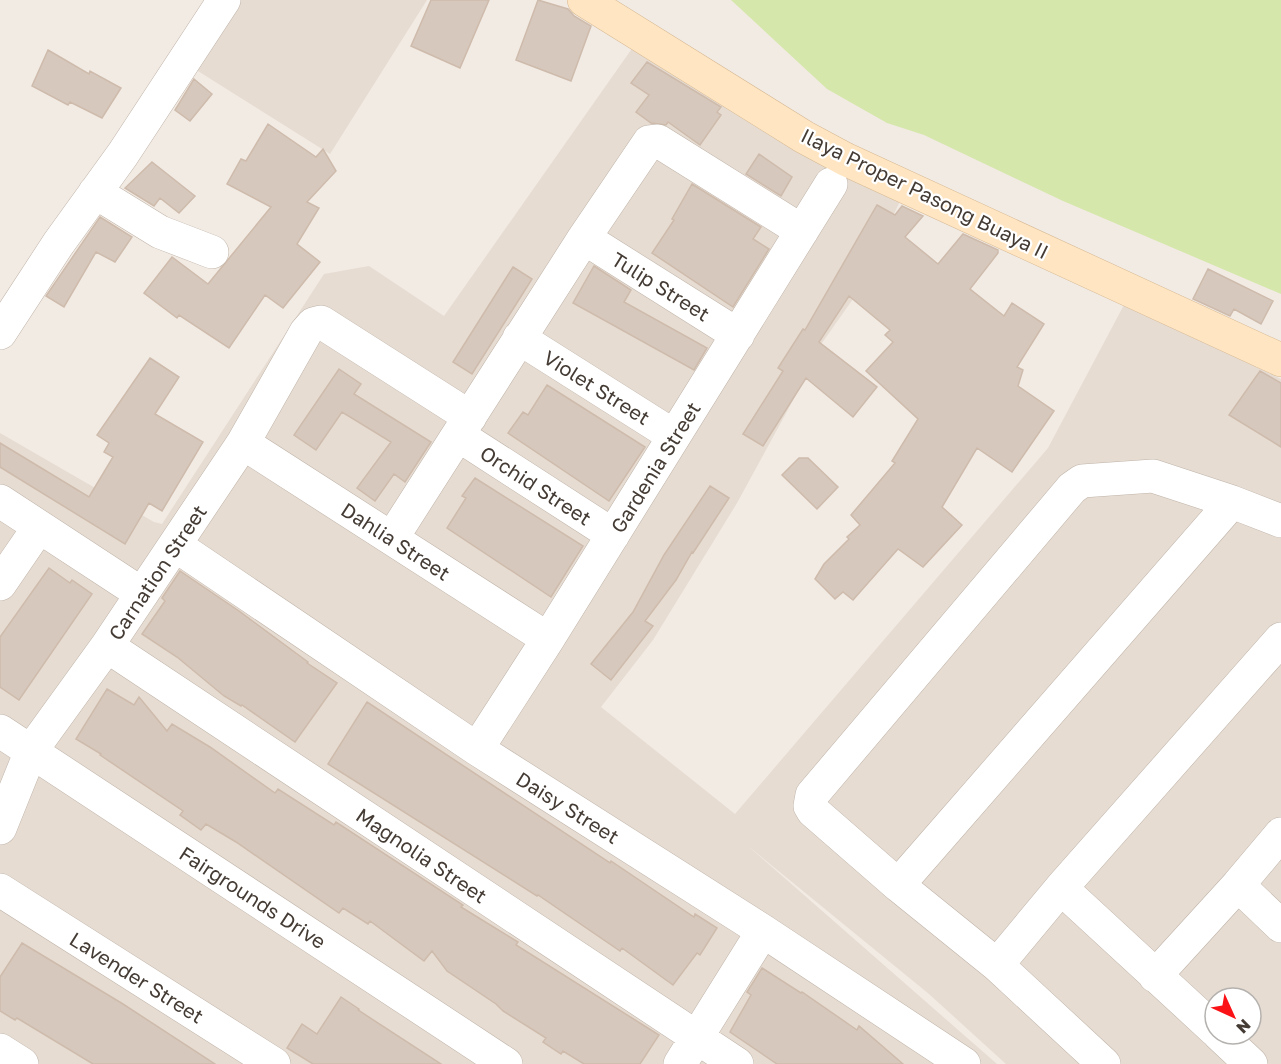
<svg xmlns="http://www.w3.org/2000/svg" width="1281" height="1064" viewBox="0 0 1281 1064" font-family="'Golos Text',sans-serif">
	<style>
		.residential { fill: #e6dcd2; fill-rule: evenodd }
		.green { fill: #d6e7ac }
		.building { fill: #d6c8bc; stroke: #cebbac; stroke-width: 1.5 }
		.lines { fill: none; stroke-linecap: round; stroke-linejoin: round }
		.street-casing { stroke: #c0b4a9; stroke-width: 34 }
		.secondary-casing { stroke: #d6b995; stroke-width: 34 }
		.street { stroke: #fff; stroke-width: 33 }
		.secondary { stroke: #ffe5c1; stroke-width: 33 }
		.labels { text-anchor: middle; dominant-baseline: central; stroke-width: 4.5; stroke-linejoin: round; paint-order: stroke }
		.street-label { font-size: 20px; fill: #443b34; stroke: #fff }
	</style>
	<rect width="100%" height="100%" fill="#f2ebe4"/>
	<path class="residential" d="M234 0H427L330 154 190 66Z
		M638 40 903 195 853 299 793 384 797 393 737 503 653 640 601 707 735 814 1048 448 1125 303 1259 363 1256 367 1281 379V1064H1006L929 994 748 846 997 1064H0V433L154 522 162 524 324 274 369 266 444 316ZM1215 998H1251V1034H1215Z"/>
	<path class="green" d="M731 0H1281V294L1063 201 924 135 887 123 827 89Z"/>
	<path class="building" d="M431 0H489L460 68 411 46Z
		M538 0 568 9 574 16 591 26 571 81 516 60Z
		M48 50 89 74 90 71 121 88 102 118 70 102 68 105 32 86Z
		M647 62 721 107 717 112 721 115 700 145 668 122 666 125 651 123 636 112 649 95 631 83Z
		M194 79 212 94 190 121 175 110Z
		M268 124 316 157 323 149 336 171 307 202 319 208 297 244 320 262 283 308 265 295 229 348 179 315 177 318 144 293 172 257 208 284 271 207 227 184 241 159 246 161Z
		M759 154 792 177 781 196 746 174Z
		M152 162 195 196 179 213 160 198 154 206 125 188Z
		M692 184 761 227 753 239 769 249 733 307 652 253 674 220 672 219Z
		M877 205 895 215 902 206 923 216 905 237 938 264 963 234 998 250V253L970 289 1004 316 1012 303 1044 324 1017 367 1023 370 1018 386 1054 411 1012 472 977 448 942 507 962 525 923 567 898 549 853 600 843 592 835 599 815 579 824 564 849 539 847 537 860 525 851 515 895 463 892 461 918 419 866 371 893 342 885 335 890 330 849 296 819 342 877 387 853 417 806 378 763 446 743 434 783 371 778 368 803 329 805 330Z
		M100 217 132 237 115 262 96 252 64 307 46 296Z
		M594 266 631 290 624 302 707 348 694 370 573 303Z
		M513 267 532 279 472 374 453 362Z
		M1208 269 1273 301 1261 324 1234 309 1230 316 1193 299Z
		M150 358 179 377 155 414 203 442 162 511 149 503 125 544 0 467V443L89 497 113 457 104 452 109 443 97 435Z
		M339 369 361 384 354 394 431 442 405 482 394 474 375 501 357 488 391 442 342 412 316 450 294 435Z
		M1260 371 1281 383V447L1229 415Z
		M547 385 645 447 609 501 508 433 523 412 528 415Z
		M799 458H808L838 487 817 509 782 475Z
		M475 478 583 546 551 597 447 528 466 498 462 496Z
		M710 486 729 498 693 553 692 552 676 580 645 621 653 626 611 680 591 664 633 612 664 555Z
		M49 568 70 583 72 580 92 594 19 700 0 687V637Z
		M180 571 239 611 308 662 307 663 337 683 295 742 242 705 241 706 224 696 177 657 142 634 165 601 162 598Z
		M107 689 134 705 139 697 167 731 172 724 210 747 275 793 278 789 334 825 336 822 463 905 461 907 518 942 516 945 659 1035 640 1064H584L563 1051 561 1054 543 1042 546 1038 503 1011 496 1004 447 971 432 951 424 961 370 921 368 924 343 908 339 913 236 842 206 824 201 830 180 815 183 811 100 755 101 754 76 739Z
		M367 702 610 863 611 861 694 917 695 914 717 928 700 955 697 953 673 985 622 948 620 951 538 895 537 896 328 764Z
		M22 943 123 1004 215 1064H93L17 1018 15 1020 0 1011V977Z
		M762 968 801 993 802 992 857 1030 859 1026 903 1064H777L730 1032 751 995 747 992Z
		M341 997 359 1009 358 1010 441 1064H313L287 1048 302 1024 317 1034Z"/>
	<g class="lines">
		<defs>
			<path id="street" d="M95 192 160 232 212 252
				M584 238 738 335
				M0 333 58 244 123 154 224 0
				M519 338 674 436
				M458 435 613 535
				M243 443 548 639
				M0 501 142 594
				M392 538 584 238 649 142 658 141 802 231
				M175 545 477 749 763 931 964 1064
				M0 584 39 527
				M107 646 737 1064
				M0 731 506 1064
				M477 749 548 639 831 184
				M0 828 31 751 107 646 243 443 306 332 313 324 321 322 470 417
				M898 885 1232 502
				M1238 885 1281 926
				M1061 888 1215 1030
				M0 890 274 1064
				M997 965 1061 888 1281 639
				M1155 976 1238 885 1281 834
				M1219 1034 1251 1064
				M0 1050 22 1064
				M680 1064 763 931
				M1104 1064 997 965 898 885 813 811 810 806 812 795 1072 488 1082 481 1153 476 1232 502 1281 521"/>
			<path id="secondary" d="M584 0 804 137 845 159 1281 360"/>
		</defs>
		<use href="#street" class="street-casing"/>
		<use href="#secondary" class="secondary-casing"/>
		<use href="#street" class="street"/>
		<use href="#secondary" class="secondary"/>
	</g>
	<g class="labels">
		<g class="street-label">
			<text transform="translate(925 193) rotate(26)">Ilaya Proper Pasong Buaya II</text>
			<text transform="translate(661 286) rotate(32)">Tulip Street</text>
			<text transform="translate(597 387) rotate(32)">Violet Street</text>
			<text transform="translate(655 467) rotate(-58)">Gardenia Street</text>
			<text transform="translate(536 485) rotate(33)">Orchid Street</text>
			<text transform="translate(396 541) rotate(33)">Dahlia Street</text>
			<text transform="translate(157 572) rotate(-56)">Carnation Street</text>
			<text transform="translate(568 807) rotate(32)">Daisy Street</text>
			<text transform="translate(422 855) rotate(34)">Magnolia Street</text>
			<text transform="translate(253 897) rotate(33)">Fairgrounds Drive</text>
			<text transform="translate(137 977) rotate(32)">Lavender Street</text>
		</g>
	</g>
	<g transform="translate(1233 1016) rotate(135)"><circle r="28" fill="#ffffff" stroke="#b4b1ae" stroke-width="1.5"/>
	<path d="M0-4.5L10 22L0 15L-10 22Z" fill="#fa1217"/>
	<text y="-9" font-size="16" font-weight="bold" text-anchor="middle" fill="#443b34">N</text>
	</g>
</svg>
